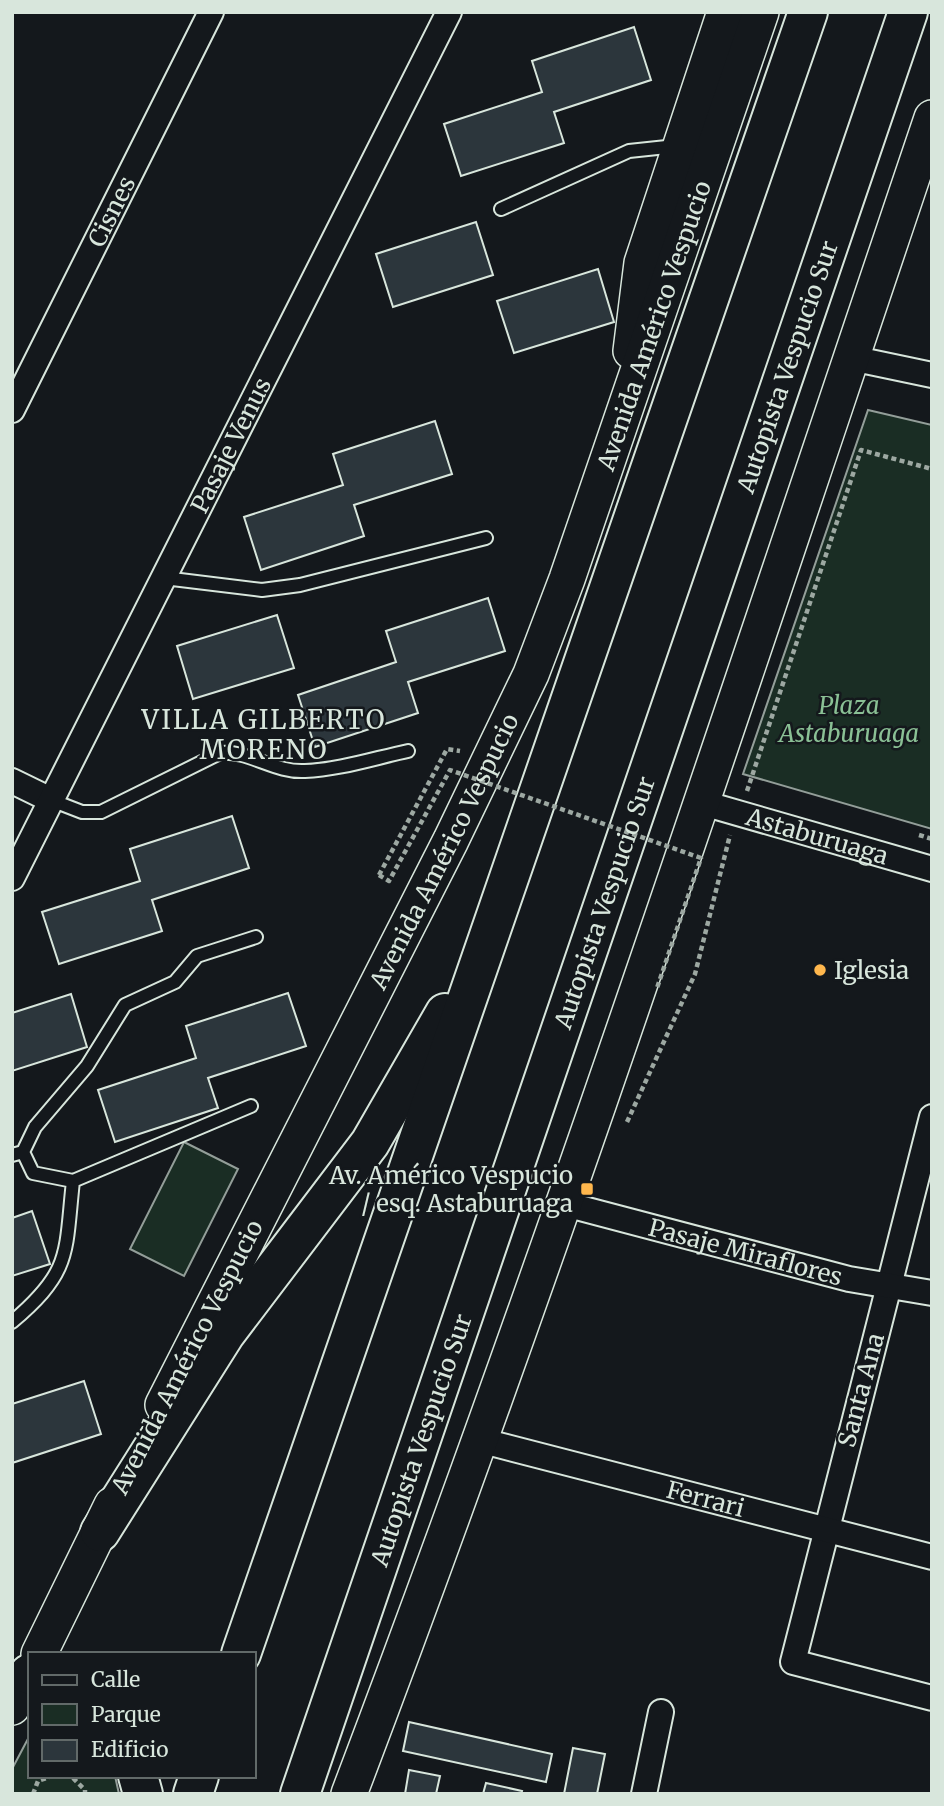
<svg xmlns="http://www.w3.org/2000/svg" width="944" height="1806" viewBox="0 0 944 1806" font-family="Merriweather,serif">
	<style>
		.green { fill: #1a2d24; stroke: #939e99; stroke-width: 2 }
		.building { fill: #2c363c; stroke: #d8e6dc; stroke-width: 2 }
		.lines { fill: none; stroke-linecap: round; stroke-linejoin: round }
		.lane-casing { stroke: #d8e6dc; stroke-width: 16 }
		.street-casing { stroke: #d8e6dc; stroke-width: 28 }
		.secondary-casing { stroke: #d8e6dc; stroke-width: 38 }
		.highway-casing { stroke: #d8e6dc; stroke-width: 42 }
		.path { stroke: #9da8a2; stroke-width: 4.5; stroke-dasharray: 5 3.5; stroke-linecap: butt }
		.lane { stroke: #14181c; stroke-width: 12 }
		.street { stroke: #14181c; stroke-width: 24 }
		.secondary { stroke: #14181c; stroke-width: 35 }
		.highway { stroke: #14181c; stroke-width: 38 }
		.path-bridge { stroke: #9da8a2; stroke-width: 4.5; stroke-dasharray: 5 3.5; stroke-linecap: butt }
		.poi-dot { fill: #ffb74d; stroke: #14181c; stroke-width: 2.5 }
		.labels { text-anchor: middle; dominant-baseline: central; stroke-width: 5; stroke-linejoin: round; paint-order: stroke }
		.street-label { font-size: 24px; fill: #d8e6dc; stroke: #14181c }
		.park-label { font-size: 24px; font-style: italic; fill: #8ac095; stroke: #14181c }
		.poi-label { font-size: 24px; fill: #d8e6dc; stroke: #14181c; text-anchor: start }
		.neighbourhood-label { font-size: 26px; letter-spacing: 2px; fill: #d8e6dc; stroke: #14181c }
	</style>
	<rect width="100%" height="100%" fill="#14181c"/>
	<path class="green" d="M868 410 932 425V829L743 774Z
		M184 1142 238 1169 184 1276 130 1249Z
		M30 1735V1776H115L119 1794H12V1769Z"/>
	<path class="building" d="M634 27 651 80 554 112 564 143 461 176 444 124 542 92 532 61Z
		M476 222 493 275 393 307 376 254Z
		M598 269 614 322 514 353 497 301Z
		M435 421 452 474 354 505 364 536 261 570 244 517 343 485 333 454Z
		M488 598 505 651 408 682 418 713 315 747 298 695 396 662 386 631Z
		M277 615 294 668 193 699 177 646Z
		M232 816 249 868 152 900 162 931 59 964 42 912 140 881 130 849Z
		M288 993 306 1046 208 1078 218 1108 115 1142 98 1090 196 1058 186 1026Z
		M71 994 87 1047 12 1071V1013Z
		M32 1211 50 1264 12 1276V1218Z
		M84 1381 101 1434 12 1463V1404Z
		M409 1722 552 1754 546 1782 403 1751Z
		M573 1748 605 1754 597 1794H564Z
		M409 1770 440 1776 436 1794H405Z
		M486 1783 522 1791 521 1794H483Z"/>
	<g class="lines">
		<defs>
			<path id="lane" d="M501 209 629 151 676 146
				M164 578 262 590 300 585 486 538
				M51 800 82 812H101L220 753C248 750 275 773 305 771 338 770 375 758 408 751
				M23 1152 33 1173 73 1181 251 1106
				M12 1155 23 1152 35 1127 87 1066 125 1005 175 982 197 956 256 937
				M12 1322C72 1271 65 1254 73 1181"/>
			<g id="street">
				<path d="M851 358 932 375"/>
				<path id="s1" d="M12 410 211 12"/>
				<path d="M12 781 51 800"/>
				<path id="s2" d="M703 803 932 869"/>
				<path id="s3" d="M12 878 449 12"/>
				<path d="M932 1117 793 1662 932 1698"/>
				<path id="s4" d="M561 1203 849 1279 932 1293"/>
				<path id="s5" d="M479 1440 932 1557"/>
				<path d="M644 1794 661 1712"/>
			</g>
			<g id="secondary">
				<path d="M631 351 642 263 725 12"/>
				<path id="s6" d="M163 1405 451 840 531 674 567 579 761 12"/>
				<path d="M39 1654 112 1505"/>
				<path d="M12 1707 30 1672"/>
				<path d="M349 1794C559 1241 743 678 932 118"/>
			</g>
			<g id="highway">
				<path d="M100 1532 225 1334 370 1143 445 1013"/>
				<path d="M241 1654 808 12"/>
				<path d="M29 1674 30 1675"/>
				<path d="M138 1776 143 1794"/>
				<path d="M193 1794 199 1776"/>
				<path id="s7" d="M300 1794 908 12"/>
			</g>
		</defs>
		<use href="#lane" class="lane-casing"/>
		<use href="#street" class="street-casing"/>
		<use href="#secondary" class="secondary-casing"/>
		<use href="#highway" class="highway-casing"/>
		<path class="path" d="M747 791 861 450 932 469
			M919 835 932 839
			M379 875 447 749 460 751
			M627 1122 695 974 730 835
			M65 1776 72 1777 85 1790V1794
			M33 1794 38 1781 52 1776"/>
		<use href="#lane" class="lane"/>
		<use href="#street" class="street"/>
		<use href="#secondary" class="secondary"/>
		<use href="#highway" class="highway"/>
		<path class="path-bridge" d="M379 875 389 881 450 770 701 858 657 988"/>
	</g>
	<g class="poi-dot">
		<circle cx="820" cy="970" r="7"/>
		<rect x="580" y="1182" width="14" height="14" rx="3.5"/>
	</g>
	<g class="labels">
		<g class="street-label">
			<text stroke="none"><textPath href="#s1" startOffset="222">Cisnes</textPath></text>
			<text stroke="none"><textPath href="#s6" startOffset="1188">Avenida Américo Vespucio</textPath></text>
			<text stroke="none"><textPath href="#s7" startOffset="1508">Autopista Vespucio Sur</textPath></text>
			<text stroke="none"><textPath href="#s3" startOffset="485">Pasaje Venus</textPath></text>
			<text stroke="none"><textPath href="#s2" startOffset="119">Astaburuaga</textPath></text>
			<text stroke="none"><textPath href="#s6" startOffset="621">Avenida Américo Vespucio</textPath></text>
			<text stroke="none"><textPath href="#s7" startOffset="942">Autopista Vespucio Sur</textPath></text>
			<text stroke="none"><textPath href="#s4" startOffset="191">Pasaje Miraflores</textPath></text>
			<text transform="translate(187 1357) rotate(-63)">Avenida Américo Vespucio</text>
			<text transform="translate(861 1390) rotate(-75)">Santa Ana</text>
			<text stroke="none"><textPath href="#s7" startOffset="374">Autopista Vespucio Sur</textPath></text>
			<text stroke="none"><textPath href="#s5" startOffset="234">Ferrari</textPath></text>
		</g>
		<g class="park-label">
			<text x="849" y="705">Plaza<tspan x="849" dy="28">Astaburuaga</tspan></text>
		</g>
		<g class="poi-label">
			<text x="834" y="970">Iglesia</text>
			<text x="573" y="1175" text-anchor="end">Av. Américo Vespucio<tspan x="573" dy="28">/ esq. Astaburuaga</tspan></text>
		</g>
		<g class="neighbourhood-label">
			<text x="264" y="719">VILLA GILBERTO<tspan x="264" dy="30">MORENO</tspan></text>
		</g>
	</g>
	<rect width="944" height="1806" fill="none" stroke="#d8e6dc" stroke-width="28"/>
	<rect x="28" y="1652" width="228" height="126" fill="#14181c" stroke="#626a69" stroke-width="2"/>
	<rect x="42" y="1675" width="35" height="10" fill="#14181c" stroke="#626a69" stroke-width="2"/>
	<text x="91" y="1687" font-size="21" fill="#d8e6dc">Calle</text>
	<rect x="42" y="1704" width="35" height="21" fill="#1a2d24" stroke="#626a69" stroke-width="2"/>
	<text x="91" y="1722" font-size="21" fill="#d8e6dc">Parque</text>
	<rect x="42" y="1740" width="35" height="21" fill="#2c363c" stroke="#626a69" stroke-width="2"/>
	<text x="91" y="1757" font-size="21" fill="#d8e6dc">Edificio</text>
</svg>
